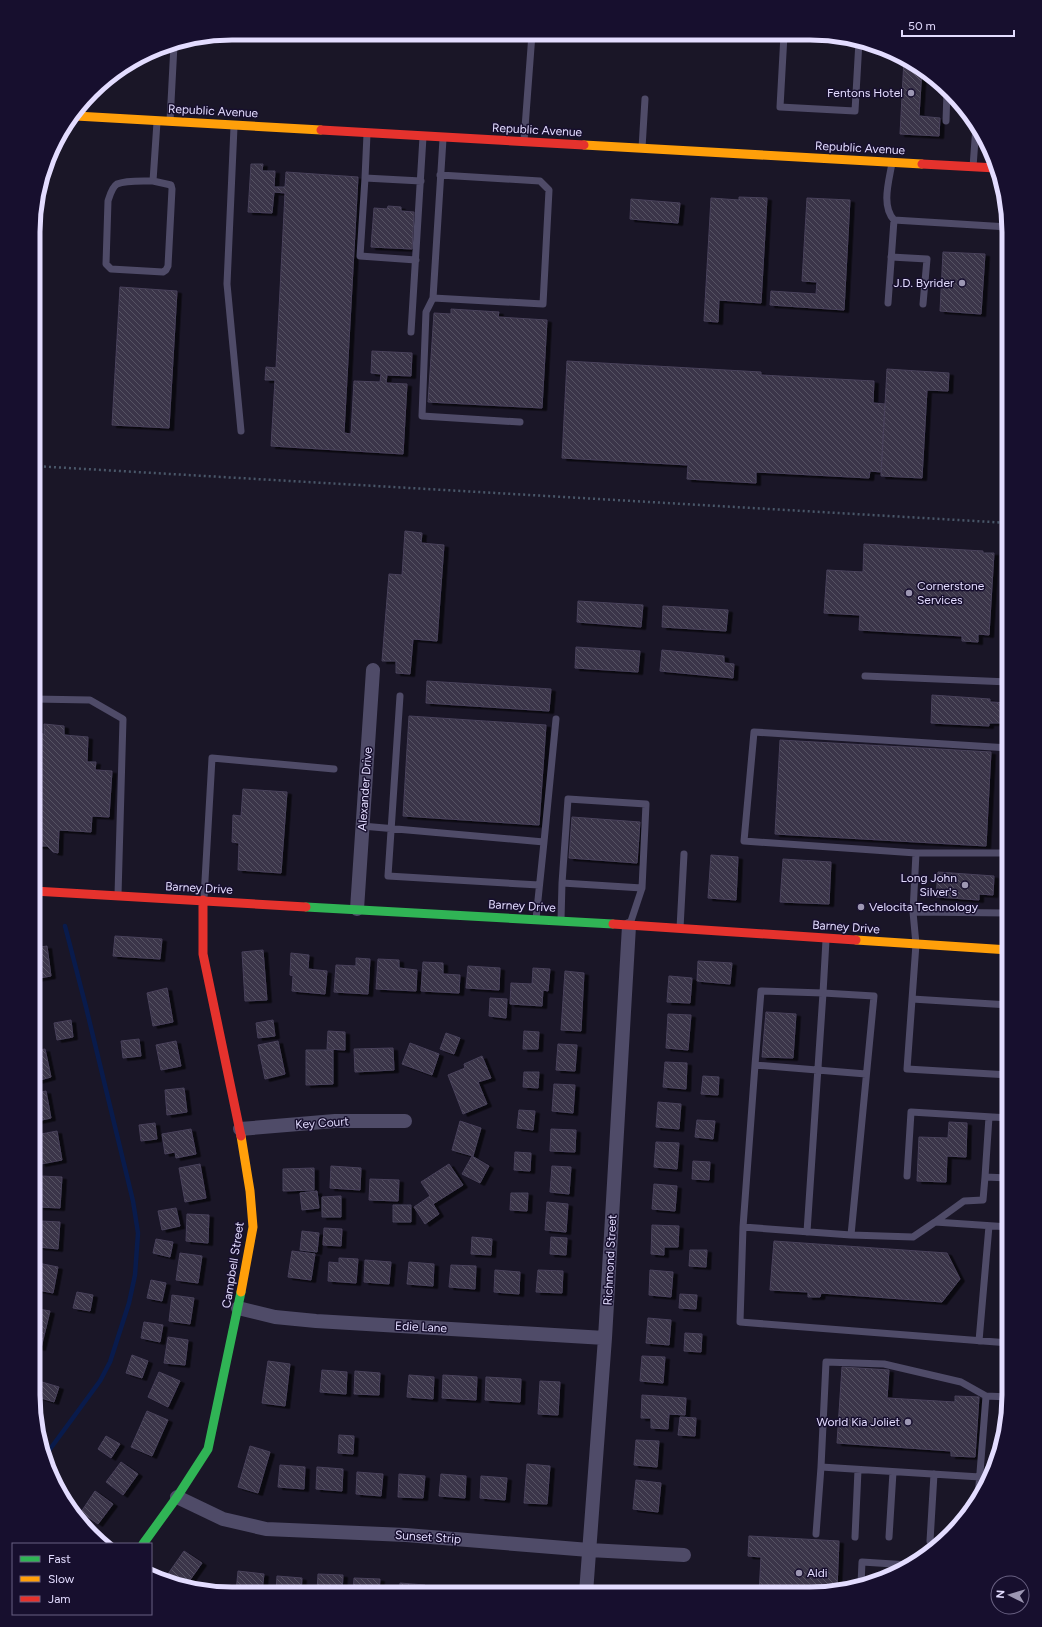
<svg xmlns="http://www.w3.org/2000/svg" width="1042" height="1627" viewBox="0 0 1042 1627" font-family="Figtree,sans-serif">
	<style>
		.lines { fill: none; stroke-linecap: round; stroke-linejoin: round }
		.stream { stroke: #091b4c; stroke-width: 4.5 }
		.building { fill: url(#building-back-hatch); stroke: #48415a; filter: url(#shadow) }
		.path { stroke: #495769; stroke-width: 2.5; stroke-dasharray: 2 3; stroke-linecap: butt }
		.lane { stroke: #4f4b68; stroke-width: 7 }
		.street { stroke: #4f4b68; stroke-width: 14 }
		.fast { stroke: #30b455; stroke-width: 9 }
		.slow { stroke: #ff9f0a; stroke-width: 9 }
		.jam { stroke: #e5322d; stroke-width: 9 }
		.poi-dot { fill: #9d97b3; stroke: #170f2e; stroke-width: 1.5 }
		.labels { text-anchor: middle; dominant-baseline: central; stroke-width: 3; stroke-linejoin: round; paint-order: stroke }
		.poi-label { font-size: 12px; fill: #e3dcff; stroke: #170f2e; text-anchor: end }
		.street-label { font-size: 12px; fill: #e3dcff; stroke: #170f2e }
		.rim { fill: none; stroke: #e3dcff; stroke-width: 5 }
	</style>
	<defs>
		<pattern id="building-back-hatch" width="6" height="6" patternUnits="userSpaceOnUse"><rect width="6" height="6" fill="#3a3548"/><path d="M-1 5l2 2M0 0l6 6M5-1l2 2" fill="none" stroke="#565263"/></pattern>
		<filter id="shadow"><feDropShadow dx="4.5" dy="2.5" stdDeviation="0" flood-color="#0009"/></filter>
	</defs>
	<rect width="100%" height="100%" fill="#1a1627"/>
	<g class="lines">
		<path class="stream" d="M34 874V875
			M45 1456 100 1381 110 1362 129 1303 135 1275 138 1233 133 1201 86 1007 65 926"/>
	</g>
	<path class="building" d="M904 59 922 69 919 116 940 118 939 136 900 134Z
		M251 164H263L262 171H275L274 187H285L286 172 358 177 344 433 351 434 354 381 380 382 381 374 371 373 372 351 412 353 411 376 387 375 386 383 407 384 403 454 271 446 275 380H265L266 367 276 368 285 193 274 192 272 213 248 212Z
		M739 197 767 198 761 303 719 300 718 322 704 321 711 198 739 200Z
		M807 198 850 200 844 310 770 305 771 291 816 294 817 282 802 281Z
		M631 199 680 203 678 223 630 219Z
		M388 206 401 207V211L414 212 412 249 371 247 374 208 387 209Z
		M943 252 985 254 981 314 940 311Z
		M120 287 177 291 169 428 112 425Z
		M451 309 499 312 498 317 547 320 542 408 428 402 434 313 451 314Z
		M567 361 761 372V375L874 381 873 403 885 404 881 472 870 471 869 478 756 472V483L687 479 688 465 562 458Z
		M887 369 949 373 948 391 927 390 922 478 881 476Z
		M405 531 422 533 421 543 444 545 437 641 413 639 410 674 396 673V661H382L389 574 402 575Z
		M864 544 983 551V553H994L989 635 978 634V642L962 641V636L859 630 860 615 824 613 827 570 863 572Z
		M578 601 643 605 641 627 577 622Z
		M663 606 728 610 726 631 662 627Z
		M576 647 640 651 638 672 575 668Z
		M662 650 724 656V663L734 664 733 678 660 671Z
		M427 681 551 689 549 711 426 703Z
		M932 695 990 699V702L1009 703V727H1002V723H989V726L931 723Z
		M409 716 546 725 539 825 403 816Z
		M44 724 64 726V735L88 737 87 762H96L95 770 112 771 109 817 92 816 91 832 59 830 58 853 53 852 47 846H37L38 836 34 832V733L44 734Z
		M780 740 991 752 986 846 775 834Z
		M243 789 287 792 281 873 238 870 239 843 232 842 233 815 241 816Z
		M572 817 640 822 637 863 569 858Z
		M711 855 738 857 736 900 708 898Z
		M783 859 831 862 829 904 780 902Z
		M938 872 994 876 993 895 979 894V900L936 897Z
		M115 936 162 939 160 959 113 956Z
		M47 946 51 976 34 979V948Z
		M263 950 267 1000 245 1001 242 952Z
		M291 953 309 955 308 969 327 971 325 994 292 991 293 976 290 975Z
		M356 958 370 959 368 994 334 992 336 965 356 966Z
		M378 959 399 960V968L417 970 416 991 376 989Z
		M698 961 732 963 730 984 697 981Z
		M423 962 443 963V974L460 975 459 993 421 991Z
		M468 966 500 968 499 990 466 988Z
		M533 968 550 969 548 991 543 990 542 1006 510 1004 511 983 532 984Z
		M565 971 584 973 581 1031 561 1030Z
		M669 976 692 978 690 1003 667 1002Z
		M167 988 173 1022 153 1026 147 993Z
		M490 998 507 999 506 1018 489 1016Z
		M766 1012 796 1014 793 1058 762 1057Z
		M668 1014 691 1015 688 1050 666 1048Z
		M71 1020 73 1037 57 1040 54 1023Z
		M273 1020 275 1036 258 1038 256 1023Z
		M328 1031 345 1032V1050L327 1049Z
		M524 1031 539 1032 538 1049H523Z
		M446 1033 460 1038 454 1054 440 1049Z
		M139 1039 141 1056 123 1058 121 1041Z
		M176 1041 181 1066 161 1070 156 1045Z
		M278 1041 285 1074 265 1079 258 1045Z
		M410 1043 439 1054 432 1075 402 1064Z
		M558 1044 577 1045 575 1071 556 1070Z
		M393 1048 394 1070 355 1072 354 1049Z
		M45 1049 51 1077 33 1082V1051Z
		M306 1050H333V1084L306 1085Z
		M482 1056 491 1078 478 1082 487 1104 463 1114 448 1075 465 1068 464 1064Z
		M665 1062 687 1063 686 1089 663 1087Z
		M524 1072H539L538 1088 523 1087Z
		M703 1076 719 1077 718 1095 701 1094Z
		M554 1084 575 1085 573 1113 552 1111Z
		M184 1088 187 1112 167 1115 165 1090Z
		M46 1091 51 1118 33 1122V1094Z
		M658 1102 681 1104 679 1129 656 1127Z
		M519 1110 535 1111 533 1130 517 1128Z
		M697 1120 715 1121 713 1139 695 1137Z
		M460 1121 481 1128 473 1156 452 1150Z
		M949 1122 967 1123 966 1157 947 1156 946 1182 917 1181 919 1137 948 1138Z
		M155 1123 157 1139 141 1141 139 1125Z
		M191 1129 196 1154 176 1158 175 1152 165 1154 162 1134Z
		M551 1129 576 1130 575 1152 550 1151Z
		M57 1131 62 1160 41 1164 36 1135Z
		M656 1142 679 1143 677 1169 654 1167Z
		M515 1152 531 1153 530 1171 514 1170Z
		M472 1156 489 1166 480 1183 462 1174Z
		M693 1161 710 1162 709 1180 692 1179Z
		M200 1164 206 1198 185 1202 179 1168Z
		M449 1164 463 1185 433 1204 439 1214 425 1224 414 1207 430 1196 421 1182Z
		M331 1166 361 1168 360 1190 330 1188Z
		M552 1166 571 1167 569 1194 550 1192Z
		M314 1168V1190L283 1191V1169Z
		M41 1176 62 1177 60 1208 39 1207Z
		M370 1179 399 1180 398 1201 369 1200Z
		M654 1184 677 1186 675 1211 652 1209Z
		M317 1191 319 1208 302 1210 300 1193Z
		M511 1193H528L527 1211 510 1210Z
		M341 1196V1217H322V1197Z
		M547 1202 568 1204 566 1232 545 1230Z
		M393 1205H411V1222H393Z
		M176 1208 180 1226 162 1230 158 1211Z
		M187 1214 209 1215 208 1243 186 1241Z
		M41 1221 60 1222 58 1249 39 1247Z
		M652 1225 679 1226 678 1247H664V1255L651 1254Z
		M324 1228 342 1229 341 1246 323 1245Z
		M302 1231 319 1233 317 1252 300 1250Z
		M472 1237 492 1239 491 1255 471 1254Z
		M551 1237 567 1238 566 1255 550 1254Z
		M156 1239 173 1242 170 1257 153 1253Z
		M774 1241 947 1253 960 1279 942 1302 821 1293 820 1297H808V1292L770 1290Z
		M690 1250H707L706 1267 689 1266Z
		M292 1251 315 1254 311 1280 288 1277Z
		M180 1253 202 1256 198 1283 176 1280Z
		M339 1258 358 1259 356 1283 328 1281 329 1262 339 1263Z
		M365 1260 391 1262 389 1284 364 1282Z
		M409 1262 434 1264 433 1286 407 1284Z
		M38 1263 58 1267 53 1293 33 1289Z
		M451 1265 476 1266 475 1289 449 1287Z
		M495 1270 520 1272 519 1294 494 1292Z
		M538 1270 563 1271 562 1293 536 1292Z
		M650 1270 673 1272 671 1297 649 1295Z
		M151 1280 166 1283 162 1301 147 1298Z
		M77 1292 93 1295 90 1311 73 1308Z
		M680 1294 697 1295 696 1309 679 1308Z
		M172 1295 194 1298 190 1324 169 1321Z
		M33 1308 50 1311 41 1348 33 1346Z
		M648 1318 671 1320 669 1345 646 1343Z
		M144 1322 163 1325 160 1342 141 1338Z
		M685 1333 702 1334 701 1352 684 1351Z
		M168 1337 188 1340 185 1365 164 1363Z
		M132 1355 148 1361 142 1378 126 1373Z
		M642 1356 665 1357 663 1383 640 1381Z
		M268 1361 290 1364 285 1406 262 1403Z
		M842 1367 889 1370 887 1398 955 1402V1396L979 1397 975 1457 951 1456V1451L837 1443Z
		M322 1370 347 1372 346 1394 320 1392Z
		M355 1371 380 1373 379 1395 354 1394Z
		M159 1372 180 1381 168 1407 148 1397Z
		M409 1375 434 1377 433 1399 407 1397Z
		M443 1375 477 1377 476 1400 442 1398Z
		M486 1377 521 1379 520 1402 485 1400Z
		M540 1381 560 1382 558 1415 538 1414Z
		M42 1382 59 1387 54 1402 38 1397Z
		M642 1395 686 1398 685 1415 669 1414 668 1429 651 1428V1418H641Z
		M147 1411 168 1420 152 1456 131 1447Z
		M680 1417 696 1418 695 1436 678 1435Z
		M339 1435 354 1436 353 1454 338 1453Z
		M106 1436 120 1444 111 1458 98 1449Z
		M636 1440 659 1441 657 1467 634 1465Z
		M250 1446 270 1452 258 1493 238 1487Z
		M121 1462 138 1474 123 1495 106 1482Z
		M527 1464 550 1466 547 1504 524 1503Z
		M280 1465 305 1467 304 1489 278 1487Z
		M317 1467 343 1469 342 1491 316 1489Z
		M357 1472 383 1474 381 1496 356 1494Z
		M399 1474 425 1476 423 1498 398 1497Z
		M441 1474 466 1476 465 1498 439 1496Z
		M481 1476 507 1478 505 1500 480 1498Z
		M636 1480 661 1483 658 1512 633 1509Z
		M95 1491 113 1504 98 1524 81 1512Z
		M749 1536 839 1541 837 1589 810 1594H759L761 1557 748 1556Z
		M184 1551 202 1563 190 1580 194 1583 190 1588 163 1581Z
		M238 1571 264 1574 262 1592H236Z
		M318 1574 343 1575 342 1593H317Z
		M277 1576 302 1578 301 1593H276Z
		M354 1578 380 1579 379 1593H353Z
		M400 1583 425 1585 424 1593H399Z
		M481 1586 507 1587V1593H481Z
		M523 1589 543 1591V1593H522Z
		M631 1590 656 1591V1594L631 1593Z"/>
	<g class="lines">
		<path class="path" d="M34 466 1009 523"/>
		<path class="lane" d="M784 35 780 107 855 111 859 41
			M170 121 174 45
			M946 121 947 91
			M234 127 227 284 241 431
			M443 139 433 298 426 312 422 416 520 422
			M524 141 532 34
			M642 148 645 99
			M892 163C889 181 881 206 894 220L1008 227
			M973 167 976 126
			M365 178 367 134
			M153 181 171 185 172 189 168 266 166 270 163 272 111 269 106 264 108 201C110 195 112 187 117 184 126 180 143 181 153 181L157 122
			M891 257 927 259 923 304
			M416 260 360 256 365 178 421 181
			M433 298 543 304 549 190 540 181 440 175
			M888 303 894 220
			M411 332 423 137
			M865 676 1009 682
			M400 696 388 876 539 885
			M34 699 90 700 123 719 118 895
			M362 826 544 842 536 919
			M544 842 556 719
			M916 853 744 841 754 732 1009 748
			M562 883 568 799 646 804 642 888
			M204 898 212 758 334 769
			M913 912 1007 913 1009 901
			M561 920 562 883 642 888 630 924
			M680 928 684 854
			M826 940 823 993 874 996 851 1235 913 1237 935 1222 1009 1227
			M912 999 1009 1005
			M755 1065 761 991 823 993 807 1232
			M1009 1075 907 1069 916 944 913 912 916 853H1009
			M989 1117 985 1177 1009 1178
			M907 1176 911 1112 1009 1118
			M935 1222 964 1201 983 1200 985 1177
			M743 1227 740 1322 1009 1343
			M851 1235 743 1227 755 1065 866 1074
			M979 1341 989 1226
			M980 1477 821 1467 826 1362 884 1364 961 1382 986 1396
			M978 1498 986 1396 1009 1397
			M816 1534 821 1467
			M855 1537 858 1470
			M889 1537 893 1472
			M930 1541 934 1474
			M861 1584 862 1562 909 1565"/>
		<path class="street" d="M357 909 373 670
			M240 1129 335 1121H405
			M238 1308 275 1317 316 1321 605 1338
			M177 1497 223 1519 266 1529 406 1535 589 1550 684 1555
			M586 1593 605 1338 629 926"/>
		<path class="fast" d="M306 907 613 924
			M143 1544 177 1497 208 1449 241 1292"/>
		<path class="slow" d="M76 116 321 130
			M584 145 922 164
			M856 940 1009 950
			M241 1292 253 1227 250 1191 241 1136"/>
		<path class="jam" d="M321 130 584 145
			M922 164 996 168
			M34 891 306 907
			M203 900V954L241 1136
			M613 924 856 940"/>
	</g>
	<g class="poi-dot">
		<circle cx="911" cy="93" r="4"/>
		<circle cx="962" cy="283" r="4"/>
		<circle cx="909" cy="593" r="4"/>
		<circle cx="965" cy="885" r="4"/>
		<circle cx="861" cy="907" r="4"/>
		<circle cx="908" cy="1422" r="4"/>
		<circle cx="799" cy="1573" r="4"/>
	</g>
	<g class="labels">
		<g class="poi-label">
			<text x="903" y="93">Fentons Hotel</text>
			<text x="954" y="283">J.D. Byrider</text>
			<text x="917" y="586" text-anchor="start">Cornerstone<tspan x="917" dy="14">Services</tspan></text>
			<text x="957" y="878">Long John<tspan x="957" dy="14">Silver's</tspan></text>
			<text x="869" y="907" text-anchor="start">Velocita Technology</text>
			<text x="900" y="1422">World Kia Joliet</text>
			<text x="807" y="1573" text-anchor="start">Aldi</text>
		</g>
		<g class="street-label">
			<text transform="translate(213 111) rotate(3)">Republic Avenue</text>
			<text transform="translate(537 130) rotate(3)">Republic Avenue</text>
			<text transform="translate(860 148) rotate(3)">Republic Avenue</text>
			<text transform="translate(365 789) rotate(-86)">Alexander Drive</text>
			<text transform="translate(199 888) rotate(3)">Barney Drive</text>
			<text transform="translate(522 906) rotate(3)">Barney Drive</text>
			<text transform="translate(846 927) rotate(4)">Barney Drive</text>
			<text transform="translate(322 1123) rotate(-4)">Key Court</text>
			<text transform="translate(610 1260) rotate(-87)">Richmond Street</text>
			<text transform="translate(233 1265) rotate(-81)">Campbell Street</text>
			<text transform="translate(421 1327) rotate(3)">Edie Lane</text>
			<text transform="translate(428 1537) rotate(4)">Sunset Strip</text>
		</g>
	</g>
	<path d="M0 0H1042V1627H0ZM232 40H810A192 192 0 0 1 1002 232V1395A192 192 0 0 1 810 1587H232A192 192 0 0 1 40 1395V232A192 192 0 0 1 232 40Z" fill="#170f2e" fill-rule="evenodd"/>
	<path class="rim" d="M232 40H810A192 192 0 0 1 1002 232V1395A192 192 0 0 1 810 1587H232A192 192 0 0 1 40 1395V232A192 192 0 0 1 232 40Z"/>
	<rect x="12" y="1543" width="140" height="72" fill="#170f2e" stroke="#696182"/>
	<rect x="20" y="1556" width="20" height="6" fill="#30b455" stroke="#696182"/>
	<text x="48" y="1563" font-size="12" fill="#e3dcff">Fast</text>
	<rect x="20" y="1576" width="20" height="6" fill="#ff9f0a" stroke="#696182"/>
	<text x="48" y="1583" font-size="12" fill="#e3dcff">Slow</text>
	<rect x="20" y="1596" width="20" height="6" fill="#e5322d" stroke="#696182"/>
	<text x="48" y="1603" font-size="12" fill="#e3dcff">Jam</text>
	<g transform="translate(1010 1595) rotate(275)"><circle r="19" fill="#170f2e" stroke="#696182"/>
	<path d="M0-3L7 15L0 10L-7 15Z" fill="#9d97b3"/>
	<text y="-6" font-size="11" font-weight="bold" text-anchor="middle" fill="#e3dcff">N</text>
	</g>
	<path d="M902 30v6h112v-6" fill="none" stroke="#e3dcff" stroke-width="2"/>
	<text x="908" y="30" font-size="12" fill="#e3dcff" stroke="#170f2e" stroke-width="3" paint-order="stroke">50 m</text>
</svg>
